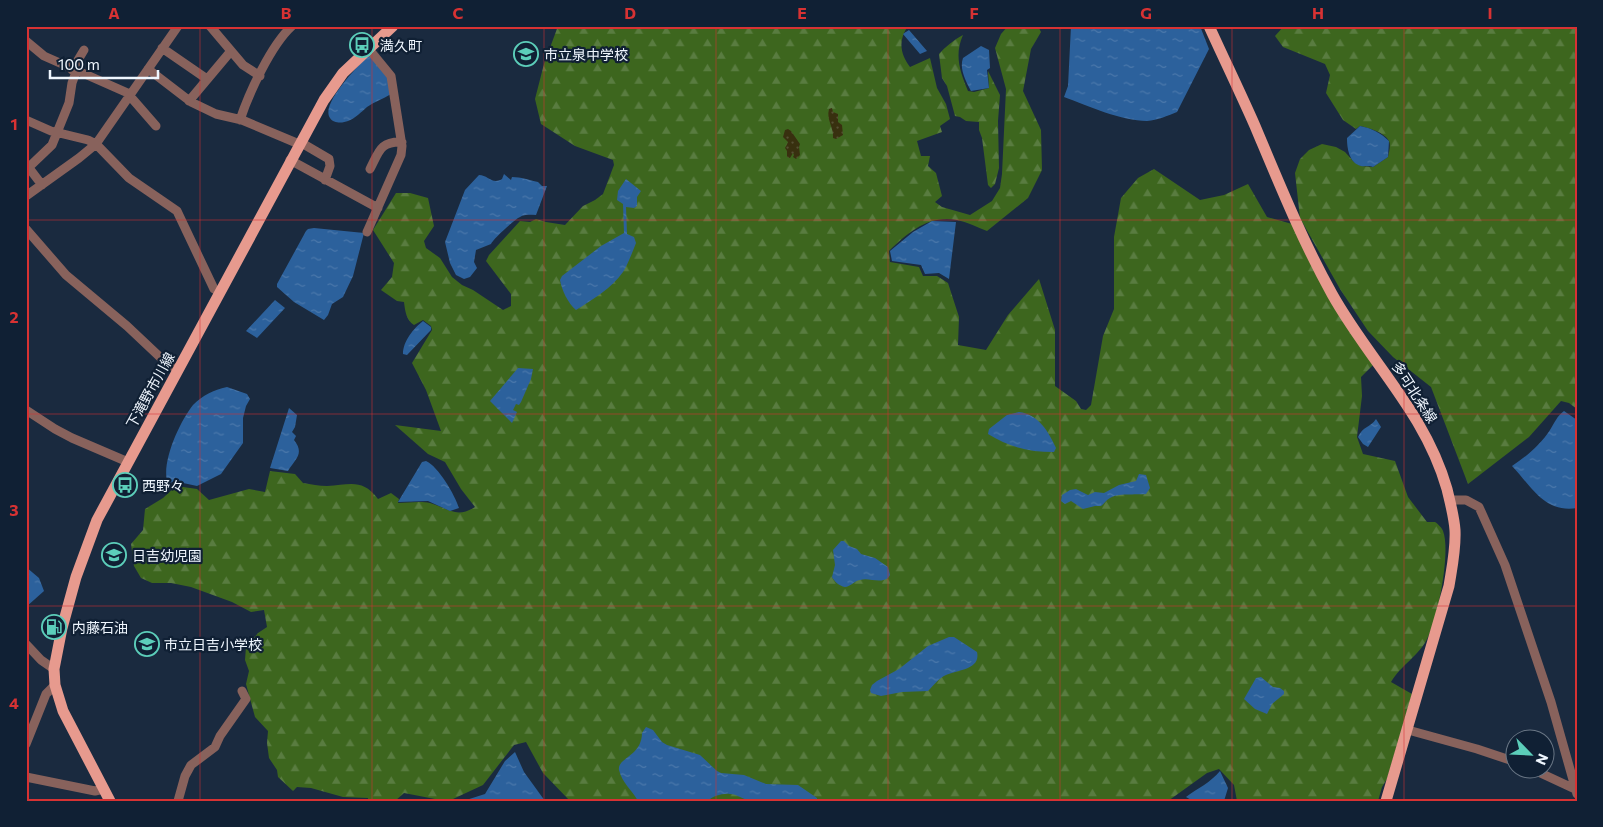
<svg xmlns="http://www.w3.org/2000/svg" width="1603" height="827" viewBox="0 0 1603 827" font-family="Commissioner,'Noto Sans JP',sans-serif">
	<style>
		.forest { fill: url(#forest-firs) }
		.sand { fill: url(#sand-dots) }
		.water { fill: url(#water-ripples) }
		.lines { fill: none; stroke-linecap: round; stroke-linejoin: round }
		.minor { stroke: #88625c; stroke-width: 9 }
		.major { stroke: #e79a8e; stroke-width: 11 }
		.grid { fill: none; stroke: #d73233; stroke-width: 1; stroke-opacity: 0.55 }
		.labels { text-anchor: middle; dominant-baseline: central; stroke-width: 4.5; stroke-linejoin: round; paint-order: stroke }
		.poi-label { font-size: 14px; fill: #eff6fe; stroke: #102034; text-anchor: start }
		.street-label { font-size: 14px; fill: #eff6fe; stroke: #102034 }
		.neatline { fill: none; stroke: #d73233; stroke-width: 2 }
		.grid-label { font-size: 16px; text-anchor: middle; font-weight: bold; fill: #d73233 }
	</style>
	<defs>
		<pattern id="forest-firs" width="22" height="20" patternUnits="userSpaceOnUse" patternTransform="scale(1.25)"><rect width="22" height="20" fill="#3d661e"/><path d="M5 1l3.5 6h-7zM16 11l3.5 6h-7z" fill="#597c40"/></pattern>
		<pattern id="sand-dots" width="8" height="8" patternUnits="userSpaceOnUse" patternTransform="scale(1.25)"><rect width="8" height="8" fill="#38300f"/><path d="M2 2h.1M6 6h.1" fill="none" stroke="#554f33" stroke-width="1.8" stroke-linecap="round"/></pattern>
		<pattern id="water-ripples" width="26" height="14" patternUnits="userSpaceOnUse" patternTransform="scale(1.25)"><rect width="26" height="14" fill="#2c619c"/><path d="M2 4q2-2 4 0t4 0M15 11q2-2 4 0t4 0" fill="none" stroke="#4b78ab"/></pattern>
	</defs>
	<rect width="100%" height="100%" fill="#1a2a3f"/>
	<path class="forest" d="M558 26H908C898 40 900 54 910 67L930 58 937 88 946 104 950 119 940 126 942 132 917 141 921 156H930L928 166 936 173 942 196 935 202 942 207 970 215 992 201 1000 188 1002 174 1006 89 995 48 1001 34 1008 26H1038L1041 32 1031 49 1023 91 1041 130 1042 170 1028 198 987 231C977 227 967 222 957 220 928 215 909 232 889 251L890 262 919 267 923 276H937L948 283 959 317 958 345 986 350 1008 315 1039 279 1055 330V386L1076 401 1081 409 1086 410 1091 405 1103 336 1114 309V237L1121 198 1138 178 1154 169 1200 200 1224 195 1248 184 1267 217 1292 224 1373 365 1361 377 1362 396 1357 437 1363 454 1395 461 1408 497 1427 522H1435C1438 524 1442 528 1443 531 1451 551 1438 617 1428 637 1420 655 1401 665 1391 682L1412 694 1387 779 1382 787 1378 801H1237L1234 785 1219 769 1207 773 1168 801H570L543 773 526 742 514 745 483 785 453 799H435L404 793 395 801H368V798L343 797 311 788 297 787 293 791 278 777 277 770 269 758 267 743 268 731 255 717 246 684 249 671 245 660 246 647 258 633 267 627 264 610 251 612 232 602 191 587 171 583H152L141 578 134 566 131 544 143 530 145 509 163 498 176 486 197 489 209 500 249 489 265 492 270 471 295 474 303 483C311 484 319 486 327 486 350 485 362 478 378 499L391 493 399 499 398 503C407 503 420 501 430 503 448 508 456 519 475 507L461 489 445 462 428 454 395 425 441 431 426 390 412 363 432 330 431 326 423 320 414 325C406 320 405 310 404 302L397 301 381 290 392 277 394 263 373 230 396 193H410L428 198 434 226 424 241 426 248 440 258 452 277 462 285 473 290 503 310 511 306V294L486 261 489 255 520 221 530 222 536 219 546 222 565 225 583 206 595 200 603 194 614 165 613 160 575 146 541 124 535 99 544 64Z
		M1284 26H1577V409L1569 403 1561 401 1529 437 1468 484 1431 387 1393 357 1368 331 1340 289 1300 218 1295 173 1300 159 1309 150 1322 144 1336 147 1345 152 1354 162 1361 166 1373 167 1388 157C1389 152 1391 145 1389 141 1384 132 1369 128 1360 126L1356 129 1343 120 1326 93 1330 75 1325 64 1283 47 1275 36Z
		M963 35C954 55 960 72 968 91L974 92 989 88 988 71 1000 95 998 121 999 168 995 184 991 188 988 185 982 138 979 130V122L966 121 960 117 955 116 947 86 942 78 939 54C944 48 955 39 963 35Z"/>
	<path class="sand" d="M832 108 833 112 838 114V122L842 125 843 135 836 139 833 138C834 127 826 120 829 109Z
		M788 129 791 131 800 144 799 147 800 155 796 159 793 157 794 155 793 153 790 158 787 157V151L785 148 788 142 783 137 785 130Z"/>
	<path class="water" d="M1071 26H1200L1209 49 1177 112C1167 116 1158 120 1147 121 1122 121 1088 106 1064 97L1068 86Z
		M909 30 927 51 920 54 903 34Z
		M981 46 989 50 990 68 987 70 989 88 971 91C966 81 959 69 963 58Z
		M369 55 388 77 391 94C383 99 374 102 367 107 361 112 356 118 348 121 343 123 334 124 330 118 320 104 359 65 369 55Z
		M1360 126C1371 128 1381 133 1389 141L1388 157 1373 167C1368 165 1365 167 1361 166 1349 163 1347 148 1347 138Z
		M504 174 511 180 512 177C521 177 529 180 538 182L542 186H547L536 215C530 215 525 214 520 217 515 219 492 240 491 244L476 250 474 262 477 268 470 277 464 279 456 275 450 263 445 242 465 190 479 175C488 175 492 185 502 179Z
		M626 179 641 191 637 197V206L634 208 626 207 627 234 634 237 636 243C632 253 628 264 623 272 612 288 592 300 576 310 568 303 562 291 560 280L562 276 601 246 624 233 623 204 617 200 618 191Z
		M932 221 956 222 949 279 939 273 925 274 921 265 892 261 890 251 913 232Z
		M314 228 364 233 353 276 343 297 332 304 328 315 324 320 294 302 277 287V284L306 231 308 229Z
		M275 300 285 308 257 338 246 331Z
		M423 321 431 327V330L407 355 403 354C403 341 414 328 423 321Z
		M518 368 533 369 531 379 521 402 519 405 516 404 513 410 517 412 512 423 490 401Z
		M227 387 247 394 250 399 246 406 243 418V443L221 474 197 486 174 481 168 484C160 464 180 421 193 405 203 395 213 390 227 387Z
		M289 408 297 415 295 427 292 432 296 436 294 440C305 454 295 459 288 471L270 468Z
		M1564 411 1577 420V508C1544 513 1532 487 1512 466 1526 457 1541 444 1550 430 1555 422 1557 416 1564 411Z
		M1019 412C1038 414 1049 432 1056 448L1054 452C1029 452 1009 447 988 434L989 429 1007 415Z
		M1376 419 1381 427 1368 447 1363 444 1358 437C1363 426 1370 428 1376 419Z
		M426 461C438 466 455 495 459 508L450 511 428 501 398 502 422 462Z
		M1139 474 1146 475 1150 488 1146 494C1136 495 1117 493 1110 498 1106 500 1104 504 1101 506H1095L1083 509 1071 501 1065 504 1061 501 1062 495 1070 490 1076 489 1088 495 1095 492 1104 493 1119 485 1136 481Z
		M841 541H844L849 546 857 549 861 554 875 558 888 567 890 575 888 578C879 584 869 577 860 580 854 581 850 587 845 587 839 586 834 581 832 577L835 565 833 550Z
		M26 567 39 578 44 591 26 607Z
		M949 637H954L977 652C981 670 957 670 946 675 939 678 933 686 928 691L902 692 881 696 871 693 870 690 872 685 877 681 899 669 928 646Z
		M1261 677 1273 687 1280 688 1284 691V694L1272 704 1267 714 1255 709 1244 699 1256 678Z
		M646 727 653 730 662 742 667 745 700 755 717 771 721 773 744 775 766 784 798 785 817 798V801C795 801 771 803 749 800 742 799 737 794 730 794 723 793 712 796 708 801H638C632 790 622 783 619 770 617 758 642 756 642 733Z
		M515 752 524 772 545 801H463L485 794 505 761Z
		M1220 771 1228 788 1224 801H1193L1186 797C1198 788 1210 783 1220 771Z"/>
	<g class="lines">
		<path class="minor" d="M210 26 243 65 260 76
			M26 41 44 56 130 94
			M162 48 207 79
			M148 69 191 102 216 114 242 120 299 144
			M72 70 84 50
			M129 95 156 126
			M189 101 231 51
			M26 120 51 131 88 140 96 144 129 178 177 211 214 289 219 292
			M240 120C249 93 271 45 292 26
			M300 142 329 159 330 166 325 180
			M290 160 378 208
			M26 164 42 185
			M29 167 52 145 69 103 72 83 76 72
			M370 169C379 152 380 141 402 142
			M26 196 79 158 96 144 178 26
			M26 229 66 275 127 326 162 359 178 370
			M367 232 401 155 402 146 391 76 368 48
			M26 410 55 429 72 438 128 462
			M1450 500H1466L1479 507 1505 565 1551 702 1577 794
			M26 644 41 660 54 669
			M1408 730 1477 749 1516 762
			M26 744 46 694 55 685
			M1534 770 1577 790
			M26 777 95 791 104 789
			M178 801 185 776 191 765 215 747 220 736 246 699 242 691"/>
		<path class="major" d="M1209 26C1224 59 1240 92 1255 126 1279 183 1302 240 1332 294 1370 362 1425 412 1447 489 1450 502 1454 516 1455 530 1456 549 1452 567 1449 586L1386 801
			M110 801 63 711 55 685 54 669 62 628 76 577 97 520 324 100 343 73 393 26"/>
	</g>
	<path class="grid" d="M200 26V801M372 26V801M544 26V801M716 26V801M888 26V801M1060 26V801M1232 26V801M1404 26V801M26 220H1577M26 414H1577M26 606H1577"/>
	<defs>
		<symbol id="bus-ring" viewBox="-11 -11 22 22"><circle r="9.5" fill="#102034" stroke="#5cceba" stroke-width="1.5"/><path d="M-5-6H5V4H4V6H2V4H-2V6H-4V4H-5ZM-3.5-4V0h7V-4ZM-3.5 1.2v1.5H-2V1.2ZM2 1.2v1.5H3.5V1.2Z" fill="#5cceba"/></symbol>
		<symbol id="school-ring" viewBox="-11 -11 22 22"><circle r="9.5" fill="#102034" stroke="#5cceba" stroke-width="1.5"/><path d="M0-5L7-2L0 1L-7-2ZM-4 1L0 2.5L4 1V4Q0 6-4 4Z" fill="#5cceba"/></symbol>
		<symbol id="fuel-ring" viewBox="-11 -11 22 22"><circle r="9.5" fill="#102034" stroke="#5cceba" stroke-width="1.5"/><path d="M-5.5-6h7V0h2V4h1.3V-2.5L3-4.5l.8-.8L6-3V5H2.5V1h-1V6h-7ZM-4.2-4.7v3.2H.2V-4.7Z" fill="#5cceba"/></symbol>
	</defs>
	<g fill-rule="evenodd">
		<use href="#bus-ring" x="348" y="31" width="28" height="28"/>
		<use href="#school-ring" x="512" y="40" width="28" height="28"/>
		<use href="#bus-ring" x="111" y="471" width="28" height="28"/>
		<use href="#school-ring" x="100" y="541" width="28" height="28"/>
		<use href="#fuel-ring" x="40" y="613" width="28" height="28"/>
		<use href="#school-ring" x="133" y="630" width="28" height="28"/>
	</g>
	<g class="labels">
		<g class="poi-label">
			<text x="380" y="45">満久町</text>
			<text x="544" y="54">市立泉中学校</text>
			<text x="142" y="485">西野々</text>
			<text x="132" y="555">日吉幼児園</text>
			<text x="72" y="627">内藤石油</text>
			<text x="164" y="644">市立日吉小学校</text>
		</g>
		<g class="street-label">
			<text transform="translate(150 390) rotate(-61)">下滝野市川線</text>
			<text transform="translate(1415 392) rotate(57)">多可北条線</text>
		</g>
	</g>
	<rect width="1603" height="827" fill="none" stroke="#102034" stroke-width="55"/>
	<g transform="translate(1530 754) rotate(114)"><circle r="24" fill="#102034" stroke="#697685"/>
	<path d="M0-4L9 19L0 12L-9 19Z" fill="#5cceba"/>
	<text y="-8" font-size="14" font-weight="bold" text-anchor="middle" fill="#eff6fe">N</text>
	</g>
	<path d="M50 70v8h108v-8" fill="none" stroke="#eff6fe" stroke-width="2.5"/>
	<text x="58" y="70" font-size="15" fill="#eff6fe" stroke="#102034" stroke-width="4" paint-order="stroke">100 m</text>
	<rect x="28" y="28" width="1548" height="772" class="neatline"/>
	<g class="grid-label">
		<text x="114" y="19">A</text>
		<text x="286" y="19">B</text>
		<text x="458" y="19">C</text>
		<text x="630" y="19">D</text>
		<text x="802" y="19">E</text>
		<text x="974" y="19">F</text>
		<text x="1146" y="19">G</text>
		<text x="1318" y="19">H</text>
		<text x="1490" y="19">I</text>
		<text x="14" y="130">1</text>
		<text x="14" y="323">2</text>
		<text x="14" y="516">3</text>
		<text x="14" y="709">4</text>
	</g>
</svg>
